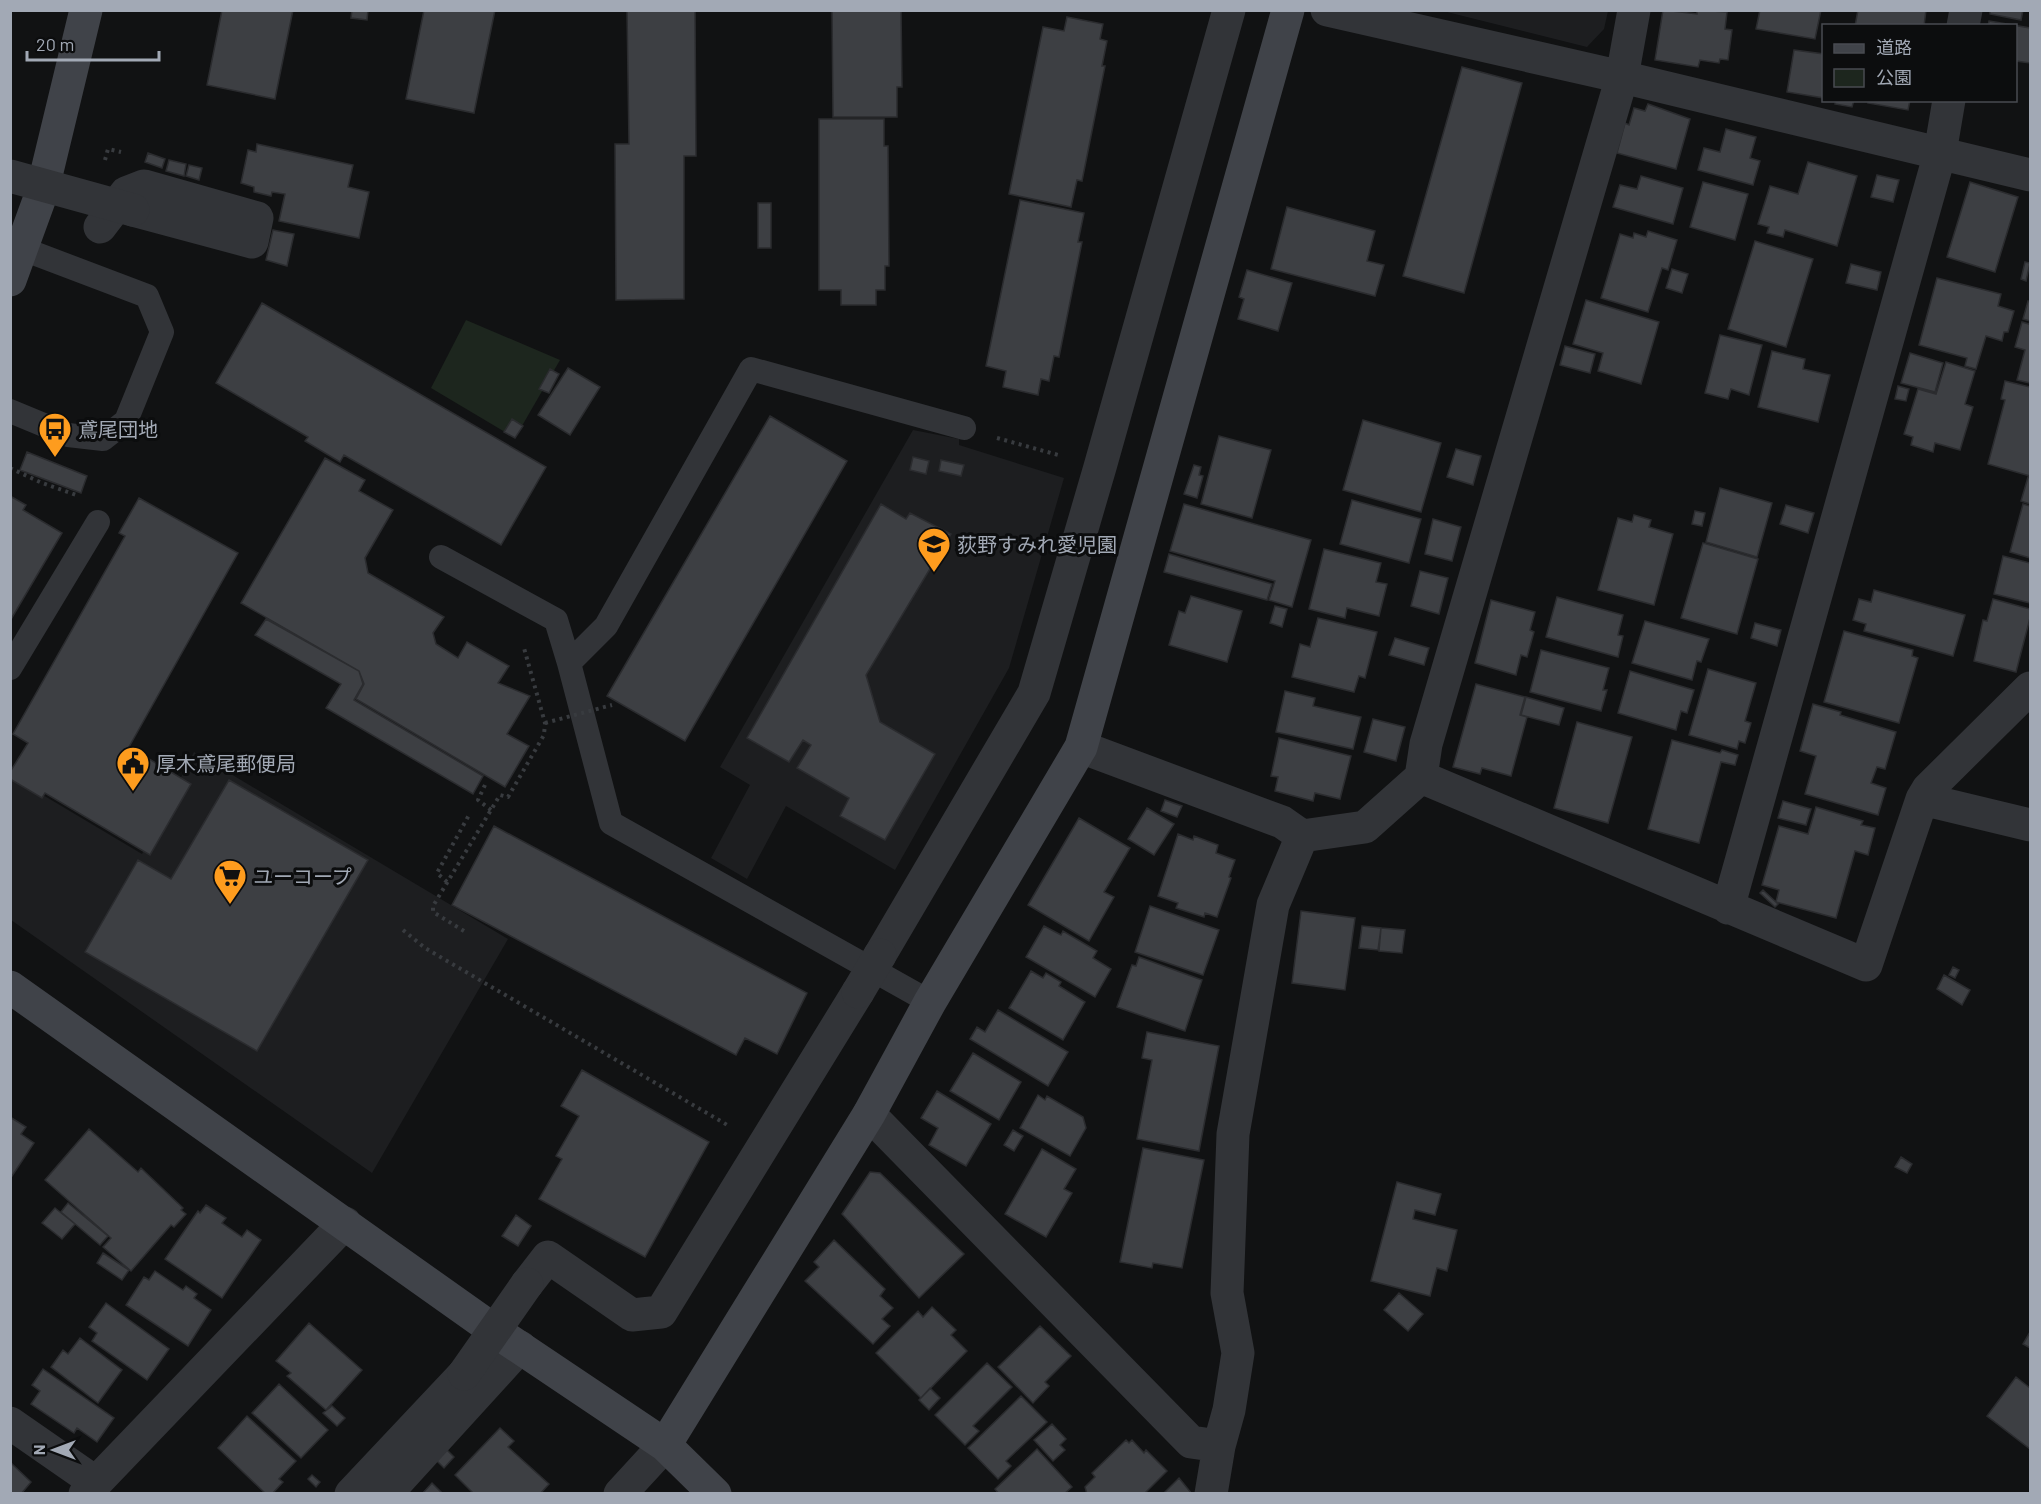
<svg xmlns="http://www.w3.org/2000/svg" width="2041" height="1504" viewBox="0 0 2041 1504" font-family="Barlow,'Noto Sans JP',sans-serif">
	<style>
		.built { fill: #1d1e20 }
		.green { fill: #1d261e }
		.building { fill: #3d3f43; stroke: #2b2c2f; stroke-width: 1.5 }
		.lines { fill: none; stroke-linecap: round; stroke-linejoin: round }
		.path { stroke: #383b3f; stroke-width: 4; stroke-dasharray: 3 4.5; stroke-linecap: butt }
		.lane { stroke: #323438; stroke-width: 24 }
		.street { stroke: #323438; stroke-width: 33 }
		.secondary { stroke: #404349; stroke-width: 33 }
		.path-bridge { stroke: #383b3f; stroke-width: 4; stroke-dasharray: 3 4.5; stroke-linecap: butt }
		.street-bridge { stroke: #323438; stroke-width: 33 }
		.labels { text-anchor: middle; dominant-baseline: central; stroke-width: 6; stroke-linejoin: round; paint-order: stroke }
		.poi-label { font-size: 20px; fill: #a2a9b5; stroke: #0c0d0e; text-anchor: start }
	</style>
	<rect width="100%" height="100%" fill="#111213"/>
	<path class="built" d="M1443 11H1608L1604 29 1587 47Z
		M913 430 959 439V445L1064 478 1009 668 895 870 786 806 747 879 711 858 750 785 720 767Z
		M194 752 508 939 372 1173 11 920V776L142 854Z"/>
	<path class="green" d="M466 320 560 360 515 438 431 388Z"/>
	<path class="building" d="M222 10H293L275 99 207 85Z
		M352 10H368L367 20 351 18Z
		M424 10H495L474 113 406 99Z
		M627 10H695L696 156H684V299L616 300 615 144H629Z
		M832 10H901L902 87H897V117H833Z
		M1663 10 1697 14V10L1727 12 1725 29 1732 30 1728 60 1720 59 1719 63 1700 60 1698 67 1655 60Z
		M1760 10H1821L1815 39 1756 29Z
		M1858 10H1926L1924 26H1855Z
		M1990 10H2023L2021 20 1990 14Z
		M1067 17 1103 24 1100 39 1107 41 1102 66H1105L1082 181 1077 180 1071 207 1009 194 1043 27 1064 31Z
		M1989 21 2030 28V63L2016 61V26H1988Z
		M1794 50 1824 54V98L1787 92Z
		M1462 67 1522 83 1464 293 1403 276Z
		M1836 100H1854L1852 107 1835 104Z
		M1869 100H1910L1908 110 1868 103Z
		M1648 104 1690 119 1676 169 1617 153 1625 123 1629 125 1634 108 1645 111Z
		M819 119H884V146H888L889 266H885V290H876V305H841V290H819Z
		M1726 129 1756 137 1750 158 1760 161 1753 185 1698 170 1704 148 1720 152Z
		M257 144 353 165 348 187 369 192 359 238 279 221 285 194 272 192 271 196 254 192V187L241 183 248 150 256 152Z
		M148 153 165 159 162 168 145 162Z
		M169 160 186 164 184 176 166 171Z
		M1808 162 1857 176 1837 246 1785 230 1783 237 1767 233 1769 227 1758 224 1770 186 1798 194Z
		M189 165 202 168 199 180 186 176Z
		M1877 175 1899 180 1893 202 1871 197Z
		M1641 176 1683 188 1673 224 1613 207 1620 185 1637 189Z
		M1703 182 1748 194 1735 240 1690 227Z
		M1970 182 2018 197 1995 272 1947 257Z
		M1020 200 1084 213 1078 242H1082L1059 357 1054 356 1049 381 1041 379 1038 395 1003 387 1006 371 986 366Z
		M758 203H771V248H758Z
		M1287 207 1375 231 1367 261 1384 265 1375 296 1271 269Z
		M273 230 294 234 287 266 266 260Z
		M1648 231 1677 240 1668 270 1662 268 1648 312 1601 298 1620 234 1633 238 1634 233 1646 237Z
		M1755 241 1813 259 1786 347 1728 329Z
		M2025 262 2030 263 2026 281 2021 279Z
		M1851 264 1881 272 1877 290 1846 283Z
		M1672 269 1688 274 1682 293 1666 288Z
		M1247 270 1292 283 1278 331 1238 319 1244 299 1239 297Z
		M1937 278 2001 294 1998 306 2014 311 2008 332H2004L2002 341 1986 336 1976 369 1965 366 1967 358 1919 345Z
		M1586 300 1659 322 1641 384 1598 371 1603 353 1573 344Z
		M2028 301 2030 302V321L2023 319Z
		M262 303 546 467 501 545 344 455 340 462 305 441 308 437 216 383Z
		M2030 321V383L2017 380 2025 350 2015 347 2022 322 2029 324Z
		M1720 335 1762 345 1749 395 1731 389 1728 399 1705 393Z
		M1565 346 1595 354 1590 373 1560 365Z
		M1772 351 1805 359 1803 369 1830 375 1818 422 1758 407Z
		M1910 353 1943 363 1935 392 1901 383Z
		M1946 362 1975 371 1965 404 1973 407 1960 450 1935 443 1933 452 1911 445 1913 437 1904 434 1918 389 1936 394Z
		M568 368 600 387 570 435 538 415Z
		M550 369 559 374 549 393 539 389Z
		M2005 381 2030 387V476L1988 464 2005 400 2001 399Z
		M1898 386 1909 389 1906 401 1895 399Z
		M770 416 847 461 685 741 607 696Z
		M512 419 523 426 515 438 504 432Z
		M1363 420 1441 443 1421 512 1343 490Z
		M1219 436 1271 450 1252 518 1201 504Z
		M1456 449 1481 456 1473 485 1447 477Z
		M27 452 87 476 81 493 20 470Z
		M913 457 929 461 926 474 910 470Z
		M325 458 365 480 359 491 393 510 365 558 368 573 444 617 433 633 436 644 458 658 467 642 509 666 498 683 530 696 507 734 529 746 505 787 356 699 364 684 359 671 241 603Z
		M941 460 964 465 961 476 939 471Z
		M1194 465 1201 467 1199 475 1203 476 1197 498 1184 494Z
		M2028 477 2030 478V504L2021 501Z
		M1720 488 1772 503 1757 557 1706 542Z
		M10 496 26 505 23 510 62 533 10 621Z
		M139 498 238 553 129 747 191 784 150 855 45 793 42 798 10 779V772L28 743 13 734 125 536 119 533Z
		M1352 500 1421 519 1409 563 1340 544Z
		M881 504 906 519 910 513 951 534 866 675 880 722 935 754 885 840 840 816 849 798 797 768 811 745 803 740 789 762 747 738Z
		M1184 504 1311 540 1292 607 1269 600 1275 581 1170 551Z
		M2023 504 2030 506V558L2010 552Z
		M1786 505 1814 513 1808 533 1780 524Z
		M1695 511 1705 513 1702 526 1692 524Z
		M1634 515 1651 520 1649 527 1673 534 1654 605 1598 590 1618 518 1632 522Z
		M1433 519 1461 527 1452 561 1425 554Z
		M1703 543 1758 559 1737 634 1681 618Z
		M1324 549 1381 563 1376 582 1387 584 1379 616 1347 608 1345 618 1309 609Z
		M1169 554 1272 584 1267 600 1164 572Z
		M2003 556 2030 563V603L1994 594Z
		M1420 571 1448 578 1439 614 1411 606Z
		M1874 590 1965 615 1953 656 1864 631 1866 624 1853 620 1859 599 1871 602Z
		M1191 596 1242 611 1227 662 1169 645 1179 611 1185 613Z
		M1557 597 1623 615 1618 635 1623 636 1618 657 1546 637Z
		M1993 599 2030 609V618L2016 672 1974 661 1983 620 1987 621Z
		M1491 600 1535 612 1530 630 1534 632 1527 657 1521 655 1516 675 1475 663Z
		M1275 606 1287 609 1282 627 1270 623Z
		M1318 618 1377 632 1365 678 1359 676 1354 692 1292 677 1300 644 1310 647Z
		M266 619 359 671 363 684 354 700 483 776 473 794 326 708 341 684 255 635Z
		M1645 621 1709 639 1701 662 1697 661 1692 680 1632 663Z
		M1755 623 1781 630 1777 646 1751 638Z
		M1844 631 1913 650 1912 656 1918 658 1899 723 1824 702Z
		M1395 638 1429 648 1424 665 1389 655Z
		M1541 650 1609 668 1603 690H1607L1601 711 1530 692Z
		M1708 669 1756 683 1745 721 1751 723 1745 743 1739 741 1737 749 1689 735Z
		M1630 671 1694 690 1687 713 1681 711 1676 730 1618 713Z
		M1476 684 1525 697 1520 715 1527 717 1511 776 1482 768 1480 774 1453 767Z
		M1285 691 1315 698 1313 706 1361 717 1353 749 1276 732Z
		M1526 697 1564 708 1559 725 1521 715Z
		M1813 704 1841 712 1840 715 1896 732 1885 769 1877 767 1871 783 1886 788 1878 815 1805 794 1816 756 1800 751Z
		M1373 719 1405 727 1396 761 1364 752Z
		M1577 722 1632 737 1608 823 1554 808Z
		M1279 738 1351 756 1340 799 1315 793 1313 801 1275 791 1278 777 1271 776Z
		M1672 740 1720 753 1722 750 1738 755 1735 765 1721 762 1699 843 1648 829Z
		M229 780 368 860 257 1051 85 952 138 860 171 879Z
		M1165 800 1182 806 1177 817 1161 811Z
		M1783 801 1811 809 1806 825 1778 818Z
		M1816 807 1863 821 1861 825 1875 828 1868 855 1855 851 1836 918 1776 902 1779 890 1762 885 1779 826 1808 834Z
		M1147 808 1174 824 1154 855 1128 839Z
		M1079 818 1130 848 1104 892 1114 897 1089 941 1028 905Z
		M494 826 807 993 777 1054 745 1038 736 1055 452 905Z
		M1178 834 1193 840 1194 836 1218 845 1216 853 1235 860 1229 877 1231 878 1217 917 1205 913 1204 917 1176 908 1178 903 1158 896Z
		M1763 890 1778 904 1775 907 1760 893Z
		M1150 906 1219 930 1203 975 1135 952Z
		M1301 911 1355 918 1345 990 1292 983Z
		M1044 926 1061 935 1063 931 1097 951 1093 958 1111 969 1095 997 1026 957Z
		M1362 926 1381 928 1378 950 1359 948Z
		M1381 928 1405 930 1402 953 1379 951Z
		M1139 957 1202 980 1185 1031 1117 1007 1132 965 1136 966Z
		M1953 967 1959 970 1955 978 1949 975Z
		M1031 971 1043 978 1046 973 1061 982 1059 986 1085 1002 1063 1040 1009 1008Z
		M1944 975 1970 990 1962 1005 1937 989Z
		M998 1010 1068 1052 1048 1086 970 1039 977 1027 985 1032Z
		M1147 1032 1219 1046 1199 1151 1137 1139 1152 1060 1142 1058Z
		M973 1053 1021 1082 999 1120 950 1091Z
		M582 1070 709 1142 645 1257 539 1199 562 1159 556 1156 579 1116 561 1106Z
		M937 1091 991 1124 966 1166 929 1145 938 1128 921 1118Z
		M1038 1095 1045 1100 1047 1096 1083 1117 1086 1128 1070 1156 1020 1128Z
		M10 1117 26 1127 21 1134 34 1143 10 1179Z
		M89 1129 138 1172 141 1168 183 1208 181 1210 186 1214 174 1227 171 1225 131 1271 103 1247 111 1238 45 1180Z
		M1013 1130 1023 1136 1014 1151 1004 1145Z
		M1143 1148 1204 1160 1182 1268 1153 1263 1152 1268 1120 1262Z
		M1042 1149 1076 1169 1064 1189 1072 1193 1046 1237 1005 1214Z
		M1901 1157 1912 1164 1907 1173 1895 1167Z
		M870 1172 880 1173 964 1254 919 1298 842 1214Z
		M1397 1182 1441 1194 1435 1215 1415 1210 1413 1219 1457 1230 1447 1271 1437 1268 1430 1296 1371 1281Z
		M68 1203 108 1236 100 1245 61 1212Z
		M206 1205 226 1218 222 1223 242 1237 247 1230 261 1240 222 1298 165 1259 198 1211 200 1213Z
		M55 1208 75 1224 62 1239 42 1223Z
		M516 1215 531 1226 518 1246 502 1236Z
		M834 1240 885 1289 880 1296 893 1308 882 1319 890 1326 873 1344 805 1281 819 1267 814 1262Z
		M103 1253 129 1270 122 1280 97 1263Z
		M155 1271 183 1290 186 1286 197 1294 194 1298 211 1310 188 1346 126 1305 144 1277 149 1280Z
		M1399 1293 1423 1314 1408 1331 1384 1310Z
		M106 1303 169 1349 147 1380 92 1341 97 1333 89 1327Z
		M932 1307 956 1330 951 1335 967 1351 921 1398 876 1353 918 1311 923 1317Z
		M309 1323 362 1370 326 1410 287 1376 291 1373 276 1361Z
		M1040 1326 1071 1356 1045 1382 1049 1386 1033 1403 998 1367Z
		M2030 1332V1348L2023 1344Z
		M80 1338 122 1370 98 1403 51 1367 63 1350 68 1354Z
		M987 1363 1012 1387 973 1426 979 1431 965 1445 935 1415Z
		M43 1369 114 1418 97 1442 77 1428 74 1433 31 1404 40 1391 32 1385Z
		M2016 1377 2030 1388V1449L1987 1416Z
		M279 1384 328 1430 301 1458 252 1413Z
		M930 1388 940 1398 929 1410 919 1400Z
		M1021 1396 1047 1422 1006 1461 1011 1466 998 1479 968 1448Z
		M332 1406 345 1418 337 1426 323 1413Z
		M247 1416 296 1461 279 1479 283 1482 272 1494H266L218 1448Z
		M1052 1424 1066 1439 1060 1445 1065 1450 1053 1461 1034 1440Z
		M500 1428 514 1441 508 1447 549 1484 540 1494H474L455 1475Z
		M1126 1440 1129 1443 1132 1440 1144 1453 1146 1450 1167 1471 1144 1494H1087L1085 1487 1095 1477 1092 1473Z
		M446 1449 454 1457 444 1468 436 1460Z
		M1037 1449 1072 1487 1064 1494H999L995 1489Z
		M10 1462 31 1482 21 1494H10Z
		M312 1475 320 1482 316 1487 308 1479Z
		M1179 1478 1192 1494H1163Z
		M432 1483 443 1494H422Z"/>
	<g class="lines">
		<path class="path" d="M105 160 108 149 121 152
			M997 438 1062 456
			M10 468 42 483 76 495
			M485 785 478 800 491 810
			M447 882 437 873 469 815
			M403 930 425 948 729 1126
			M464 931 433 912V906L500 795 508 797 544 735 545 723 524 648"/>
		<path class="lane" d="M10 411 68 435 103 439 126 421 162 332 147 296 23 249
			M441 557 556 620 569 663
			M10 668 98 522
			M930 1002 611 823 569 663 606 626 751 369 964 428"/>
		<path class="street" d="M1327 10 1622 77 2030 175
			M1963 26 1966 10
			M100 227 126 193 144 186 257 218 252 242 133 210
			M1081 747 1282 822 1302 836
			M1421 777 1426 744 1622 77 1634 10
			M1922 799 2030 825
			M1728 908 1940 153 1949 100
			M880 955 1034 693 1100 467 1229 10
			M869 1114 1191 1442 1219 1446
			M527 1284 548 1257 632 1315 661 1312 858 992
			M10 1423 95 1482
			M85 1494 345 1223
			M351 1494 464 1374
			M386 1494 520 1347
			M620 1494 665 1445
			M1211 1494 1219 1446 1229 1410 1238 1353 1227 1293 1233 1134 1273 905 1302 836 1365 827 1421 777 1866 965 1922 799 1928 789 2030 688"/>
		<path class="secondary" d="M10 280 42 192 86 10
			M10 987 498 1333 665 1445 715 1494
			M665 1445 869 1114 930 1002 1081 747 1288 10"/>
		<path class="path-bridge" d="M545 723 612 705"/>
		<path class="street-bridge" d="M10 176 133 210
			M858 992 880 955
			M464 1374 527 1284"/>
	</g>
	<defs>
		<symbol id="bus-pin" viewBox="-11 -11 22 30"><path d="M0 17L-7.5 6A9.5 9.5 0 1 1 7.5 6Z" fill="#fe9c1e" stroke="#0c0d0e"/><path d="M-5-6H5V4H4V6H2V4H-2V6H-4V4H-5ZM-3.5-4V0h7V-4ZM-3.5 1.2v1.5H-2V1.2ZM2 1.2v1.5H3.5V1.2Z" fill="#111"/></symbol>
		<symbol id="school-pin" viewBox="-11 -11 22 30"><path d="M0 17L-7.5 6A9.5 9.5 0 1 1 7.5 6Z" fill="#fe9c1e" stroke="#0c0d0e"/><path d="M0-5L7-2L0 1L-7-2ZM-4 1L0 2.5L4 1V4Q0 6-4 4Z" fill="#111"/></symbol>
		<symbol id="civic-pin" viewBox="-11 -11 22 30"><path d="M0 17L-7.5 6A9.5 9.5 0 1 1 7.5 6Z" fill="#fe9c1e" stroke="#0c0d0e"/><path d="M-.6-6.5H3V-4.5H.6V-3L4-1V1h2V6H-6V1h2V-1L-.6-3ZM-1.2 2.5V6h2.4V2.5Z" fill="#111"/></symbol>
		<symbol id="supermarket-pin" viewBox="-11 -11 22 30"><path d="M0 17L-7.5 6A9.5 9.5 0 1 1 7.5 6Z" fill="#fe9c1e" stroke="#0c0d0e"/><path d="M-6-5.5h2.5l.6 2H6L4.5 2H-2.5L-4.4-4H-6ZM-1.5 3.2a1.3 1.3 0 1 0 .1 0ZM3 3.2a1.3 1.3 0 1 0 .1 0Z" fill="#111"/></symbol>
	</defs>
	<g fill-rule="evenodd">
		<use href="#bus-pin" x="36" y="410" width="38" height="52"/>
		<use href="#school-pin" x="915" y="525" width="38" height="52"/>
		<use href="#civic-pin" x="114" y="744" width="38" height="52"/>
		<use href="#supermarket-pin" x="211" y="857" width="38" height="52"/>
	</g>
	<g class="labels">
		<g class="poi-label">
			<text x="78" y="429">鳶尾団地</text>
			<text x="957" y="544">荻野すみれ愛児園</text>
			<text x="156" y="763">厚木鳶尾郵便局</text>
			<text x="253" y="876">ユーコープ</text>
		</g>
	</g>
	<rect width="2041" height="1504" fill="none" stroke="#a2a9b5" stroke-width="24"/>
	<rect x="1822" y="24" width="195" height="78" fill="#0c0d0e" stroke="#484b51" stroke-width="1.5"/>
	<rect x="1834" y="44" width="30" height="9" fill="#404349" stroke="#484b51" stroke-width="1.5"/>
	<text x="1876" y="54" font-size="18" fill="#a2a9b5">道路</text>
	<rect x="1834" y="69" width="30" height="18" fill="#1d261e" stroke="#484b51" stroke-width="1.5"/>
	<text x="1876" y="84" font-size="18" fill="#a2a9b5">公園</text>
	<g transform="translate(54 1450) rotate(270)" stroke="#0c0d0e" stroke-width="4.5" paint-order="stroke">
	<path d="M0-4.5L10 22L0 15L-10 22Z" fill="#a2a9b5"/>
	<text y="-9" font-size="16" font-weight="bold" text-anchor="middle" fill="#a2a9b5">N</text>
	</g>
	<path d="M27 51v9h132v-9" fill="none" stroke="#a2a9b5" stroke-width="3"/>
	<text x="36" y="51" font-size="18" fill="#a2a9b5" stroke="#0c0d0e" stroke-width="4.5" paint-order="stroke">20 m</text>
</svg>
